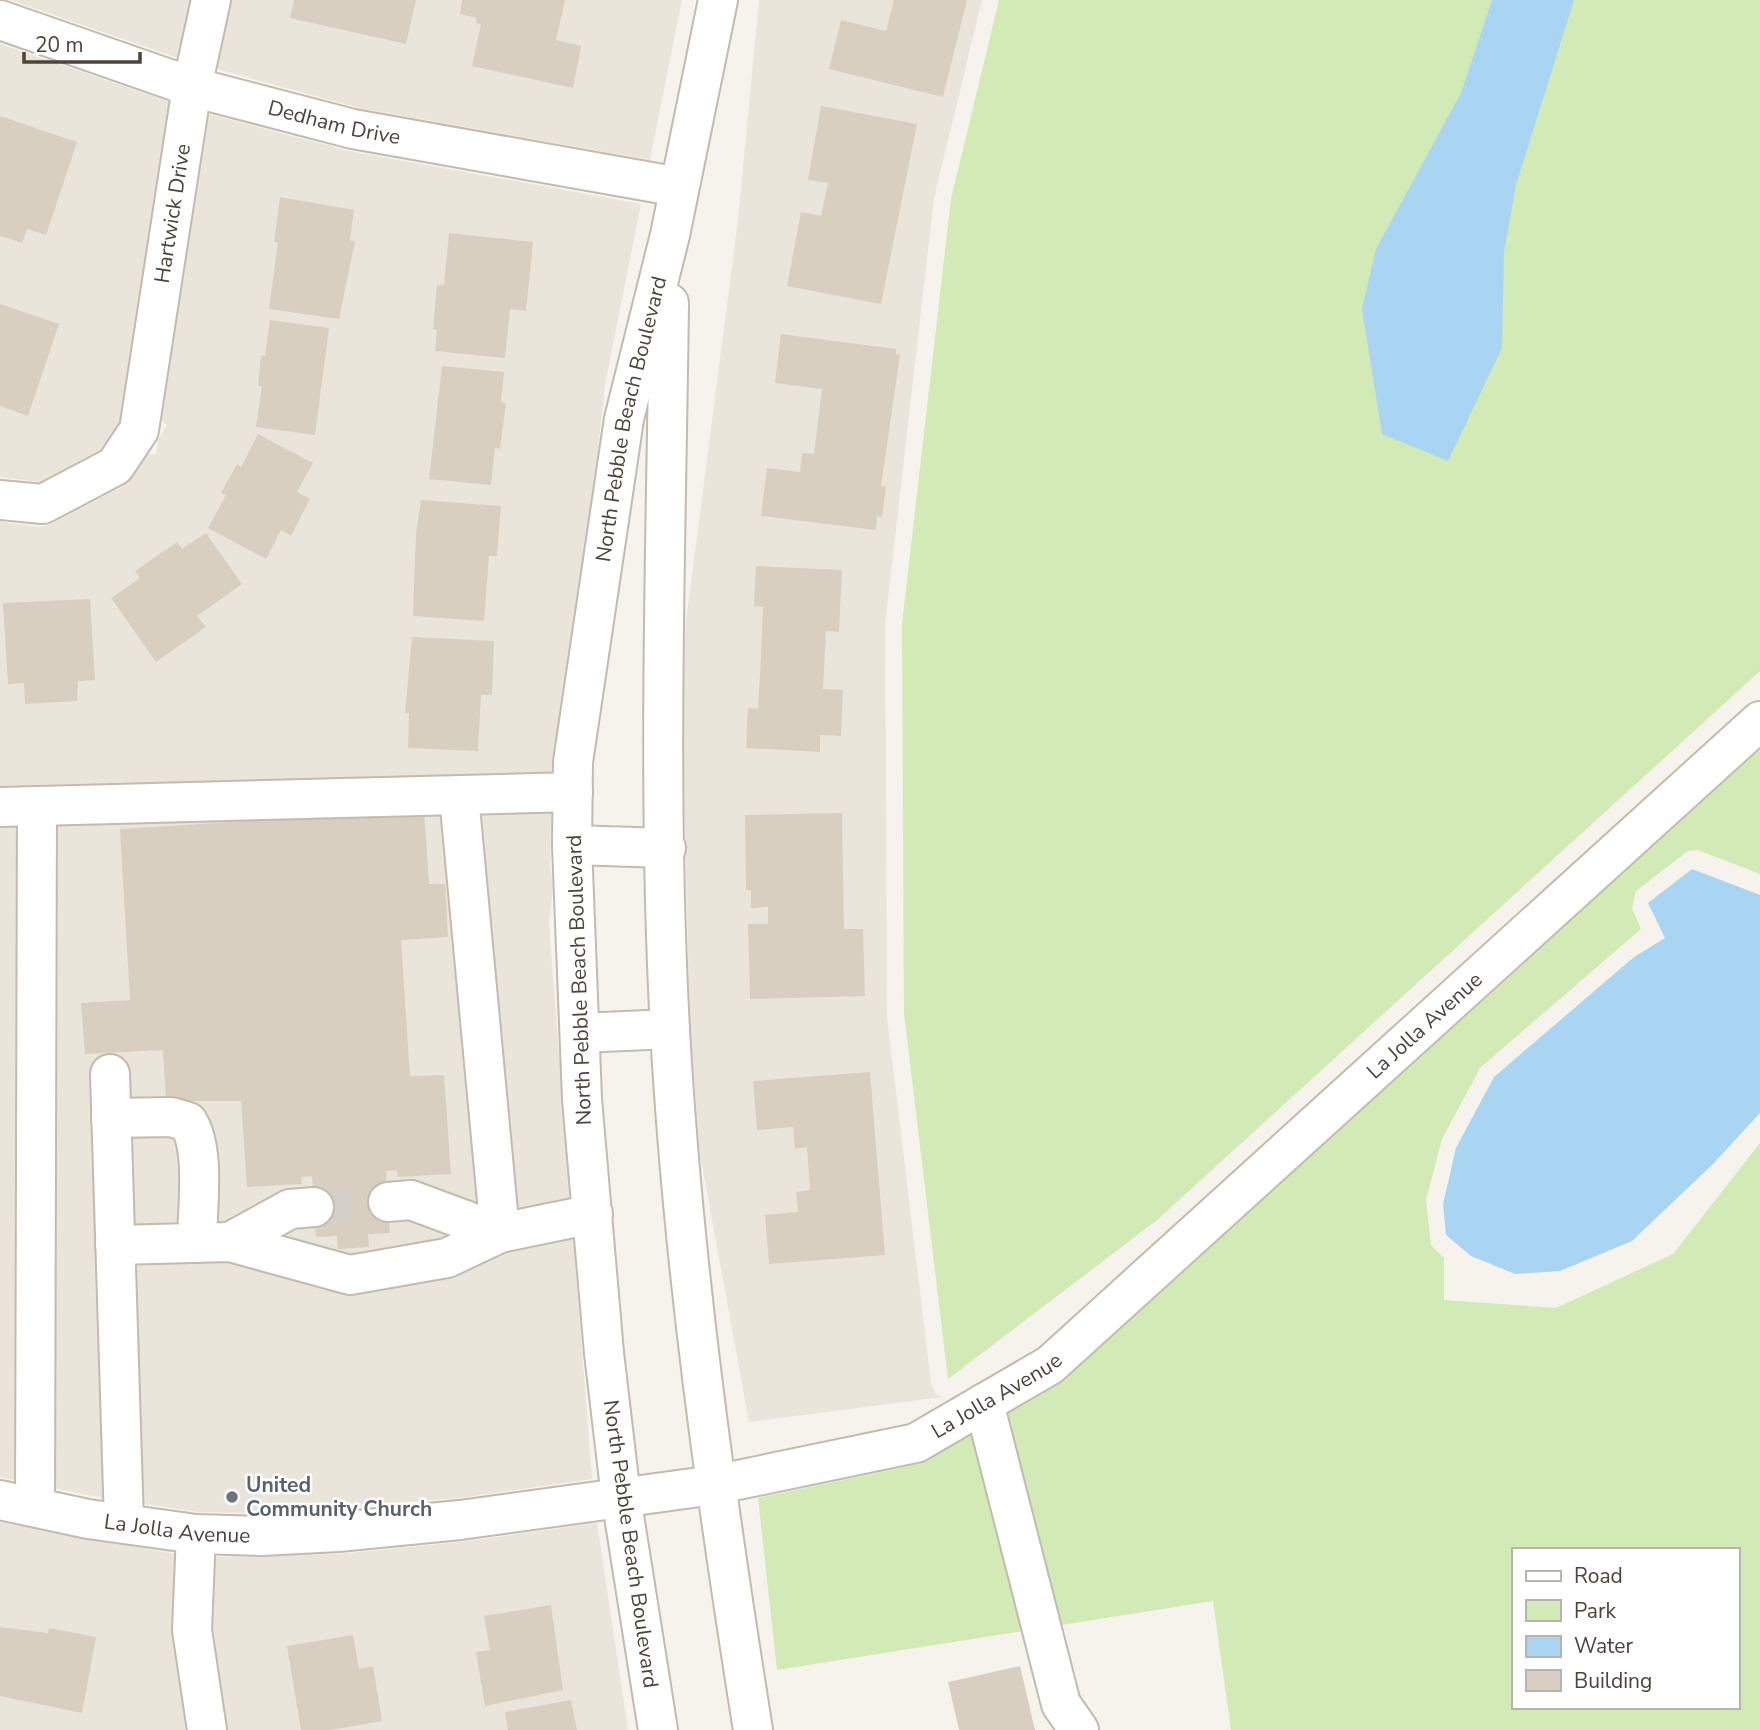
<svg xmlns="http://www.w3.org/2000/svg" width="1760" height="1730" viewBox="0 0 1760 1730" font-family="'Nunito Sans',sans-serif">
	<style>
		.residential { fill: #eae5da }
		.green { fill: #d2eab5; fill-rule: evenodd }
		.water { fill: #a9d4f2 }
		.building { fill: #d8cfc1 }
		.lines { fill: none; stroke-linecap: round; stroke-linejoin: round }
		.minor-tunnel { stroke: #d4d0c8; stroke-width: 38; stroke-dasharray: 38 19; stroke-linecap: butt }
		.minor-casing { stroke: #c2bbae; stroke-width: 42 }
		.minor { stroke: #fff; stroke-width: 38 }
		.worship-dot { fill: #6b7280; stroke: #fff; stroke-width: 2.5 }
		.labels { text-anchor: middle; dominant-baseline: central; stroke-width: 5; stroke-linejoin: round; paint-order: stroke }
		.street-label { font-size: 21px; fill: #4b4439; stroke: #fff }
		.worship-label { font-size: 21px; font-weight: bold; fill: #5b616d; stroke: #fff; text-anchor: start }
	</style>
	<rect width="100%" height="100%" fill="#f6f3ec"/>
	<path class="residential" d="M10 0H190L178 58Z
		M231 0H682L650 160 359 108 217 69Z
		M759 0H982L934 198 885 625 887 1017 931 1383 936 1394 943 1397 749 1422 700 1154 690 1027 683 750 684 637 738 220Z
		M0 44 170 102 120 422 103 448 40 482 0 477Z
		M209 114 349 151 641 204 605 385 594 486 553 759 550 866 553 886 549 925 592 1479 459 1498 263 1513 199 1512 92 1496 0 1477V522L40 527 51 524 123 486 148 454 156 455 158 439 167 425 161 420Z
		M0 1522 175 1554 172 1630 186 1730H0Z
		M597 1523 628 1730H227L212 1628 215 1557 339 1554 461 1542Z"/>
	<path class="green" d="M999 0H1760V671L1157 1220 948 1379 904 1013 902 624 951 199Z
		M1760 749V874L1698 850 1688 851 1636 891 1632 908 1641 929 1480 1068 1442 1139 1426 1200 1431 1245 1444 1258V1300L1556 1308 1673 1254 1760 1143V1730H1231L1213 1601 777 1670 758 1498 919 1464 1062 1382ZM1513 1550H1737V1707H1513Z"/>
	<path class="water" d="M1492 0H1574L1516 185 1504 252 1502 348 1448 461 1382 434 1362 309 1376 249 1461 93Z
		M1692 869 1760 895V1113L1714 1163 1632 1241 1560 1271 1515 1274 1471 1256 1446 1235 1443 1204 1456 1148 1494 1077 1634 957 1665 938 1648 903Z"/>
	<path class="building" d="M294 0H416L406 44 290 18Z
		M462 0H565L556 40 581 46 573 88 472 66 481 24 476 23 477 18 460 14Z
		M894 0H967L943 97 829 69 841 20 886 31Z
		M821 106 917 124 881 304 787 286 801 212 821 216 828 183 808 180Z
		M0 116 77 142 46 235 27 229 22 243 0 236Z
		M280 197 354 210 350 240 355 242 339 319 269 309 278 242H274Z
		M449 233 533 242 526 311 510 309 505 358 435 351 437 330 433 329 437 285H444Z
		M0 304 59 324 28 416 0 406Z
		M270 320 329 328 315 435 256 427 262 386H258L261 355 265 356Z
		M781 334 896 349V354L900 355 881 486 886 487 882 517 877 516 876 530 761 516 767 468 800 472 802 453 814 454 822 389 775 383Z
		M442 366 504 372 501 402 506 403 500 449 495 448 491 485 429 479Z
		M258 434 313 463 297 492 310 499 291 536 281 530 266 559 208 528 226 495 221 493 237 464 241 467Z
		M421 500 501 506 497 556H489L484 621 413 616 416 533Z
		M206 533 242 584 197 616 206 627 156 662 111 598 140 578 135 571 177 542 182 549Z
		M756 566 842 570 839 632 826 631 823 689 843 690 841 736 820 735V752L746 748 748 708 758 709 761 657 763 607 754 606Z
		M90 599 95 680 78 681 77 701 25 704 24 683 8 684 3 603Z
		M412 637 494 641 492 695H481L478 751 408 748 409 713H405Z
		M424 810 429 884H445L448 937 401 940 410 1076 444 1075 451 1174 398 1177 397 1170 386 1171 390 1233 368 1234 369 1247 338 1249 337 1236 316 1237 312 1176 301 1177 302 1184 247 1187 241 1101H166L163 1050 85 1054 81 1003 130 1000 120 829Z
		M842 813 844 929H863L865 996 750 999 748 924H768V907L751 908V890H746L745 815Z
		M870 1072 885 1255 769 1264 765 1215 798 1212 796 1192 810 1190 807 1147 795 1149 793 1127 757 1130 753 1081Z
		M551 1605 563 1690 485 1706 476 1652 490 1650 484 1616Z
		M0 1627 48 1633 49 1628 96 1637 82 1713 0 1696Z
		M353 1635 359 1669 373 1666 382 1721 330 1730H301L287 1646Z
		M1020 1666 1035 1730H959L948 1682Z
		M571 1700 577 1730H508L505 1712Z"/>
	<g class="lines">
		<path class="minor-tunnel" d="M314 1207 388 1202"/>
		<defs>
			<g id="minor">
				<path id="s1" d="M0 20 192 87 353 129 679 187"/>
				<path d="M669 303C666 545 657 788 670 1030 683 1265 716 1498 753 1730"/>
				<path id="s2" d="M0 500 43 504 115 466 139 430 192 87 211 0"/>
				<path d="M0 807 573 792"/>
				<path d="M572 845 666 848"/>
				<path d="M580 1033 670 1029"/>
				<path d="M110 1074 124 1523"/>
				<path d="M111 1118 171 1117 188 1122C206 1150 197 1209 197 1243"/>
				<path d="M388 1202 411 1200 500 1233 459 796"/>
				<path d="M230 1242 290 1209 314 1207"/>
				<path d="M115 1245 230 1242 350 1275 447 1258 500 1233 593 1214"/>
				<path d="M984 1403 1061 1704 1079 1730"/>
				<path id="s3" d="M0 1500 88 1519 196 1534 262 1536 338 1532 460 1520 714 1485 916 1443 1050 1365 1760 721"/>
				<path d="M35 1507 37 806"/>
				<path d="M196 1534 192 1630 207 1730"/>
				<path id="s4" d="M658 1730 621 1497 604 1353 582 1099 572 845 573 762 624 419 670 235 718 0"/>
			</g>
		</defs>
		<use href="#minor" class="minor-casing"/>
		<use href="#minor" class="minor"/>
	</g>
	<circle class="worship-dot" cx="232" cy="1497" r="7"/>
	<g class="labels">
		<g class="street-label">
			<text stroke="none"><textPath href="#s1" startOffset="350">Dedham Drive</textPath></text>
			<text stroke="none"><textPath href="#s2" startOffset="387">Hartwick Drive</textPath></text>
			<text stroke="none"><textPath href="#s4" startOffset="1321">North Pebble Beach Boulevard</textPath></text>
			<text transform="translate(579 980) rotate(-92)">North Pebble Beach Boulevard</text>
			<text stroke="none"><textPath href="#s3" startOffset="1587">La Jolla Avenue</textPath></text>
			<text stroke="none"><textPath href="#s3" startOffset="1020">La Jolla Avenue</textPath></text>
			<text stroke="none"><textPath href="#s3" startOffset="180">La Jolla Avenue</textPath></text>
			<text transform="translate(631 1544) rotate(82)">North Pebble Beach Boulevard</text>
		</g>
		<g class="worship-label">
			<text x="246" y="1485">United<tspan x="246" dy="24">Community Church</tspan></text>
		</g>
	</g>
	<rect x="1512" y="1548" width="228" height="161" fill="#ffffff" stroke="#b7b4b0" stroke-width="2"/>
	<rect x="1526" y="1571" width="35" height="10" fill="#ffffff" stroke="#b7b4b0" stroke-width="2"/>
	<text x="1574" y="1583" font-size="21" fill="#4b4439">Road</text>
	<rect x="1526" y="1600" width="35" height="21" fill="#d2eab5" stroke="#b7b4b0" stroke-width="2"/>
	<text x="1574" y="1618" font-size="21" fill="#4b4439">Park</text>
	<rect x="1526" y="1636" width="35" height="21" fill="#a9d4f2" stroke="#b7b4b0" stroke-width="2"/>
	<text x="1574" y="1653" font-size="21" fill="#4b4439">Water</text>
	<rect x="1526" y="1670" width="35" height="21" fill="#d8cfc1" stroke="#b7b4b0" stroke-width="2"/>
	<text x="1574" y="1688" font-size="21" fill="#4b4439">Building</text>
	<path d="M24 52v10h116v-10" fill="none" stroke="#4b4439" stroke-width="3.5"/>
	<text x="35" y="52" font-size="21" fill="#4b4439" stroke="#ffffff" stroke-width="5" paint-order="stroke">20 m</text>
</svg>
